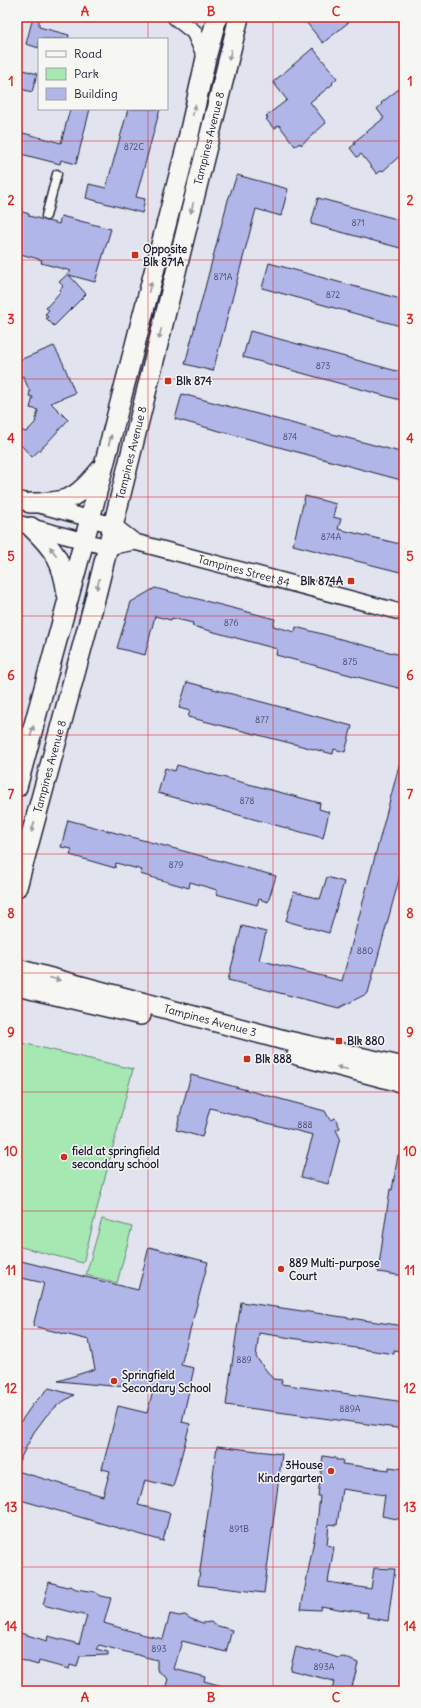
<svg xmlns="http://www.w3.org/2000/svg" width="421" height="1708" viewBox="0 0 421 1708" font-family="Delius,sans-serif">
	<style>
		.green { fill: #a5e8b2; stroke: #648576 }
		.building { fill: #b0b6e7; stroke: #22223b }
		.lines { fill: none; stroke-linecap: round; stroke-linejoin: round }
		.service-casing { stroke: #22223b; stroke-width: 11 }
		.minor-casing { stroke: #22223b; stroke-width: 18 }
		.tertiary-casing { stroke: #22223b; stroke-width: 22 }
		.service { stroke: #f6f6f2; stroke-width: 8 }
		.minor { stroke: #f6f6f2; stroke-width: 15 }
		.tertiary { stroke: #f6f6f2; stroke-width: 19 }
		.oneway { fill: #9797a0 }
		.grid { fill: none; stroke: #d62828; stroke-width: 1; stroke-opacity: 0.55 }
		.poi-dot { fill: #c8321e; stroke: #f6f6f2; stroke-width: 1.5 }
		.labels { text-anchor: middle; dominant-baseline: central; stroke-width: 3; stroke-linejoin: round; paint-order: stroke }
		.number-label { font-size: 9px; fill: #464766 }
		.street-label { font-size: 11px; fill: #22223b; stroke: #f6f6f2 }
		.poi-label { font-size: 11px; font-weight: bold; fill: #22223b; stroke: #f6f6f2; text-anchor: start }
		.neatline { fill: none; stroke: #d62828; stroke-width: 1.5 }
		.grid-label { font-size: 13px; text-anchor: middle; font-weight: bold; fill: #d62828 }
	</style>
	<rect width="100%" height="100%" fill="#e1e3ef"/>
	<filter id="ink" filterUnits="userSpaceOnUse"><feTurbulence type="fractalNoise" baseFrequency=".025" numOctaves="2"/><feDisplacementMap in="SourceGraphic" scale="8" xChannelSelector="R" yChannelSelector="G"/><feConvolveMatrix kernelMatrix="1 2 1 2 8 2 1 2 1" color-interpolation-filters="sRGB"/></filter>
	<g filter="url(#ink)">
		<path class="green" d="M22 1043 133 1069 83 1263 17 1246V1063Z
			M102 1219 132 1227 117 1283 86 1275Z"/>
		<path class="building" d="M33 17H39V27L69 35 68 39H39V48L26 44Z
			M302 17H355L323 43Z
			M313 48 337 78 332 83 333 84 310 102 326 123 301 145 300 143 295 146 279 125 274 129 266 119 268 118 266 116 287 100 273 82Z
			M17 68 37 74 32 92 17 88Z
			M404 85V152L383 171 382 170 377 174 361 154 357 157 350 148 355 144 354 142 384 118 377 109 382 104 381 103Z
			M70 109H90L76 164 61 160 60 164 17 153 23 133 61 143Z
			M128 109H160L136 197 145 199 142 213 86 198 89 184 106 188Z
			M237 175 288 189 281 216 256 209 213 371 185 364 228 200Z
			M318 198 404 221V249L311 224Z
			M17 210 29 214V216L59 224 61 216 111 229 95 282 69 275 86 294 54 326 46 318 48 317 45 314 49 310 46 308 61 291 60 290 63 286 59 282 71 271 41 263 42 260 17 253Z
			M269 263 404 300V327L262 288Z
			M250 331 404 373V401L243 357Z
			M54 346 63 363 75 393 51 403 68 420 46 444 32 457 17 441V429L26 432 35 423 38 410 30 408 33 397 29 396 30 392 23 376 17 379V361Z
			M182 394 404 453V471L401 480 175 419Z
			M305 496 336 504 333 517 341 519 338 529 404 545V573L293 545Z
			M155 588 275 619 273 626 295 632 296 627 404 656V680L402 689 276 655 277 649 192 626 193 623 172 618 171 620 155 616 145 655 117 648 131 602Z
			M187 682 352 726 345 752 334 749 333 754 188 717 190 711 179 708Z
			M400 762H404V861L368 993 339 1008 228 980 242 926 266 932 259 960 342 981Z
			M177 765 320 803 319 809 329 812 323 838 158 793 165 768 175 771Z
			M68 820 276 876 268 902 259 899 257 905 216 894 217 890 190 882 189 888 140 874 142 870 116 863 115 868 70 855 72 849 61 847Z
			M327 877 344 882 329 933 286 921 294 892 320 899Z
			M191 1075 325 1111 330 1120 335 1118 340 1128 336 1130 340 1138 328 1184 301 1177 313 1135 210 1108 202 1137 176 1130Z
			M398 1155 404 1156V1276L378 1272 390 1189 392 1190Z
			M149 1247 208 1262 181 1365 194 1368 182 1422 190 1424 173 1487 145 1480 138 1505 170 1513 163 1541 17 1499V1471L103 1496 110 1471 102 1469 118 1406 147 1413 153 1391 123 1387 124 1385 111 1386 58 1381 95 1369 89 1340 33 1326 44 1283 17 1277V1260L138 1290Z
			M241 1302 404 1326 400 1351 394 1350V1354L259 1333 256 1357 273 1379 282 1380 281 1384 404 1402V1429L226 1405Z
			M49 1388 74 1395 59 1404 46 1416 34 1432 17 1465V1427L33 1404Z
			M217 1446 282 1454 264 1593 198 1585Z
			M323 1456 336 1458V1460H343L342 1464 389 1470V1467L404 1469V1505L402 1520 382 1516 385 1495 342 1489 337 1525 329 1524 327 1545 334 1547 328 1582 371 1589 374 1568 395 1569 388 1621 367 1617 368 1613 338 1609 321 1606 320 1610 301 1609 317 1524 320 1496H318Z
			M49 1582 67 1587 70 1586 76 1589 95 1592 100 1596 111 1598 104 1623 141 1634 163 1639 170 1614 179 1616 185 1615 191 1619 203 1623 211 1622 215 1625 232 1630 226 1652 182 1641 174 1669 205 1677 204 1681 226 1687 225 1691 165 1689 168 1679 157 1670V1660L99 1645 96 1649 108 1652V1655L80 1656 77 1667 70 1665 69 1669 39 1661 38 1665 17 1659V1632L47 1641 48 1636 79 1644 87 1616 43 1605Z
			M296 1647 315 1652 317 1651 338 1658 344 1657 358 1663 351 1691H332L334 1681 290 1670Z"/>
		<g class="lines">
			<defs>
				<path id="service" d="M46 216 57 174"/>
				<g id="minor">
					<path d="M175 17 194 32 206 58"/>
					<path id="s1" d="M17 499 113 525 135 542 404 613"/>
					<path d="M17 523 107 547 135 542"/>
				</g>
				<g id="tertiary">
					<path d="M30 503C68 503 76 499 100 470"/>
					<path d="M31 527C54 549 63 562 67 594"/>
					<path d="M17 787 90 519 186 148 206 58 217 17"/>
					<path id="s2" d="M17 887 93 607 239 17"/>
					<path id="s3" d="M17 969 284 1040 404 1067"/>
					<path d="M17 986 141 1015"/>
					<path d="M297 1055 404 1083"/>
				</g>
			</defs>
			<use href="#service" class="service-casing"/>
			<use href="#minor" class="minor-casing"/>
			<use href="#tertiary" class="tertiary-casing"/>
			<use href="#service" class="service"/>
			<use href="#minor" class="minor"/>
			<use href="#tertiary" class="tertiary"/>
		</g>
		<defs><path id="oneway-solid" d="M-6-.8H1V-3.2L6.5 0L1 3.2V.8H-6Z"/></defs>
		<g class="oneway">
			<use href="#oneway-solid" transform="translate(230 55) rotate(104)"/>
			<use href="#oneway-solid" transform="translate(194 110) rotate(-77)"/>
			<use href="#oneway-solid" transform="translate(192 208) rotate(104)"/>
			<use href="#oneway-solid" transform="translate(150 287) rotate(-75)"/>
			<use href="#oneway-solid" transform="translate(160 334) rotate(104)"/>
			<use href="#oneway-solid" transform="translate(110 440) rotate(-75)"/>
			<use href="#oneway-solid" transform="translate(53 551) rotate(-127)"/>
			<use href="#oneway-solid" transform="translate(98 584) rotate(104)"/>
			<use href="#oneway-solid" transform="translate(32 731) rotate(-75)"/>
			<use href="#oneway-solid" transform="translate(33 827) rotate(106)"/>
			<use href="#oneway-solid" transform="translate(55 979) rotate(15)"/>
			<use href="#oneway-solid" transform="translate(342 1068) rotate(-165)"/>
		</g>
	</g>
	<path class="grid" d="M148 17V39M273 17V1691M148 109V1691M17 141H404M17 260H404M17 379H404M17 497H404M17 616H404M17 735H404M17 854H404M17 973H404M17 1092H404M17 1211H404M17 1329H404M17 1448H404M17 1567H404"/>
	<g class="poi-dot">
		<rect x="131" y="251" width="8" height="8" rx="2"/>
		<rect x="164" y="377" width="8" height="8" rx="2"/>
		<rect x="347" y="577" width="8" height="8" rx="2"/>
		<rect x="335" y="1037" width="8" height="8" rx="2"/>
		<rect x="243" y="1055" width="8" height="8" rx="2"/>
		<circle cx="64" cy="1157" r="4"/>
		<circle cx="281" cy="1269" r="4"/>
		<circle cx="114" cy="1381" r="4"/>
		<circle cx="331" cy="1471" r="4"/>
	</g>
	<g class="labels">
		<g class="number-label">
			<text x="134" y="146">872C</text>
			<text x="358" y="222">871</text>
			<text x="223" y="276">871A</text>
			<text x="333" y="294">872</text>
			<text x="323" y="365">873</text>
			<text x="290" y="436">874</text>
			<text x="331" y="536">874A</text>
			<text x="231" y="622">876</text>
			<text x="350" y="661">875</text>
			<text x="262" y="719">877</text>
			<text x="247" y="800">878</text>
			<text x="176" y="864">879</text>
			<text x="365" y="950">880</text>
			<text x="305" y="1124">888</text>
			<text x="244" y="1359">889</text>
			<text x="350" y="1408">889A</text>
			<text x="239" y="1528">891B</text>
			<text x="159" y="1648">893</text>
			<text x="324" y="1666">893A</text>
		</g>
		<g class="street-label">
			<text stroke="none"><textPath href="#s2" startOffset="773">Tampines Avenue 8</textPath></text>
			<text stroke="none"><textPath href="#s2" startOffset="449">Tampines Avenue 8</textPath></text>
			<text stroke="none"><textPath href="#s1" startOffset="240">Tampines Street 84</textPath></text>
			<text stroke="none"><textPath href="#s2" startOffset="125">Tampines Avenue 8</textPath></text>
			<text stroke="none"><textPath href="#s3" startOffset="200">Tampines Avenue 3</textPath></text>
		</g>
		<g class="poi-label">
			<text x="143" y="249">Opposite<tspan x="143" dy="13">Blk 871A</tspan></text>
			<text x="176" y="381">Blk 874</text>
			<text x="343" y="581" text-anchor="end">Blk 874A</text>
			<text x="347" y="1041">Blk 880</text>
			<text x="255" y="1059">Blk 888</text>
			<text x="72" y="1151">field at springfield<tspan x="72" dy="13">secondary school</tspan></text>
			<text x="289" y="1263">889 Multi-purpose<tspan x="289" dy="13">Court</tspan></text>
			<text x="122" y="1375">Springfield<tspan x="122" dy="13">Secondary School</tspan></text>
			<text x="323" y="1465" text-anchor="end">3House<tspan x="323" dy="13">Kindergarten</tspan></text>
		</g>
	</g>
	<rect width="421" height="1708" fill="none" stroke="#f6f6f2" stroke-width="44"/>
	<rect x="38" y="38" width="130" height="72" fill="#f6f6f2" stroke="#a1a1a9"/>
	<rect x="46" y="51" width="20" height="6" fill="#f6f6f2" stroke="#a1a1a9"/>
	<text x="74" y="58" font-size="12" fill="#22223b">Road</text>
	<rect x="46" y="68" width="20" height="12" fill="#a5e8b2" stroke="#a1a1a9"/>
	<text x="74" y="78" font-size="12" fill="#22223b">Park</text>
	<rect x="46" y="88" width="20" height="12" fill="#b0b6e7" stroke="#a1a1a9"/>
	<text x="74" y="98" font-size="12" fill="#22223b">Building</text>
	<rect x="22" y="22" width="377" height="1664" class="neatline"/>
	<g class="grid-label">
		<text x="85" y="16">A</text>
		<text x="211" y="16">B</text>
		<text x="336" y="16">C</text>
		<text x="11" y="86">1</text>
		<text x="410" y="86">1</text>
		<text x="11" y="205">2</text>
		<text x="410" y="205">2</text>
		<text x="11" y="324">3</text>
		<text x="410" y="324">3</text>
		<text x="11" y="443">4</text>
		<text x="410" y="443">4</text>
		<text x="11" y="561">5</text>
		<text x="410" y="561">5</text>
		<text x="11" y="680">6</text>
		<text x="410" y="680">6</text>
		<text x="11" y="799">7</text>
		<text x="410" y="799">7</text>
		<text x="11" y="918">8</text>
		<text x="410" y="918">8</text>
		<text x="11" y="1037">9</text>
		<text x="410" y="1037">9</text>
		<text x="11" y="1156">10</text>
		<text x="410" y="1156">10</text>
		<text x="11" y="1275">11</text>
		<text x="410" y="1275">11</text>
		<text x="11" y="1393">12</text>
		<text x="410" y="1393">12</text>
		<text x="11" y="1512">13</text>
		<text x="410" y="1512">13</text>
		<text x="11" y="1631">14</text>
		<text x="410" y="1631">14</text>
		<text x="85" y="1702">A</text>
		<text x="211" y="1702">B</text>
		<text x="336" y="1702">C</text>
	</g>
</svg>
